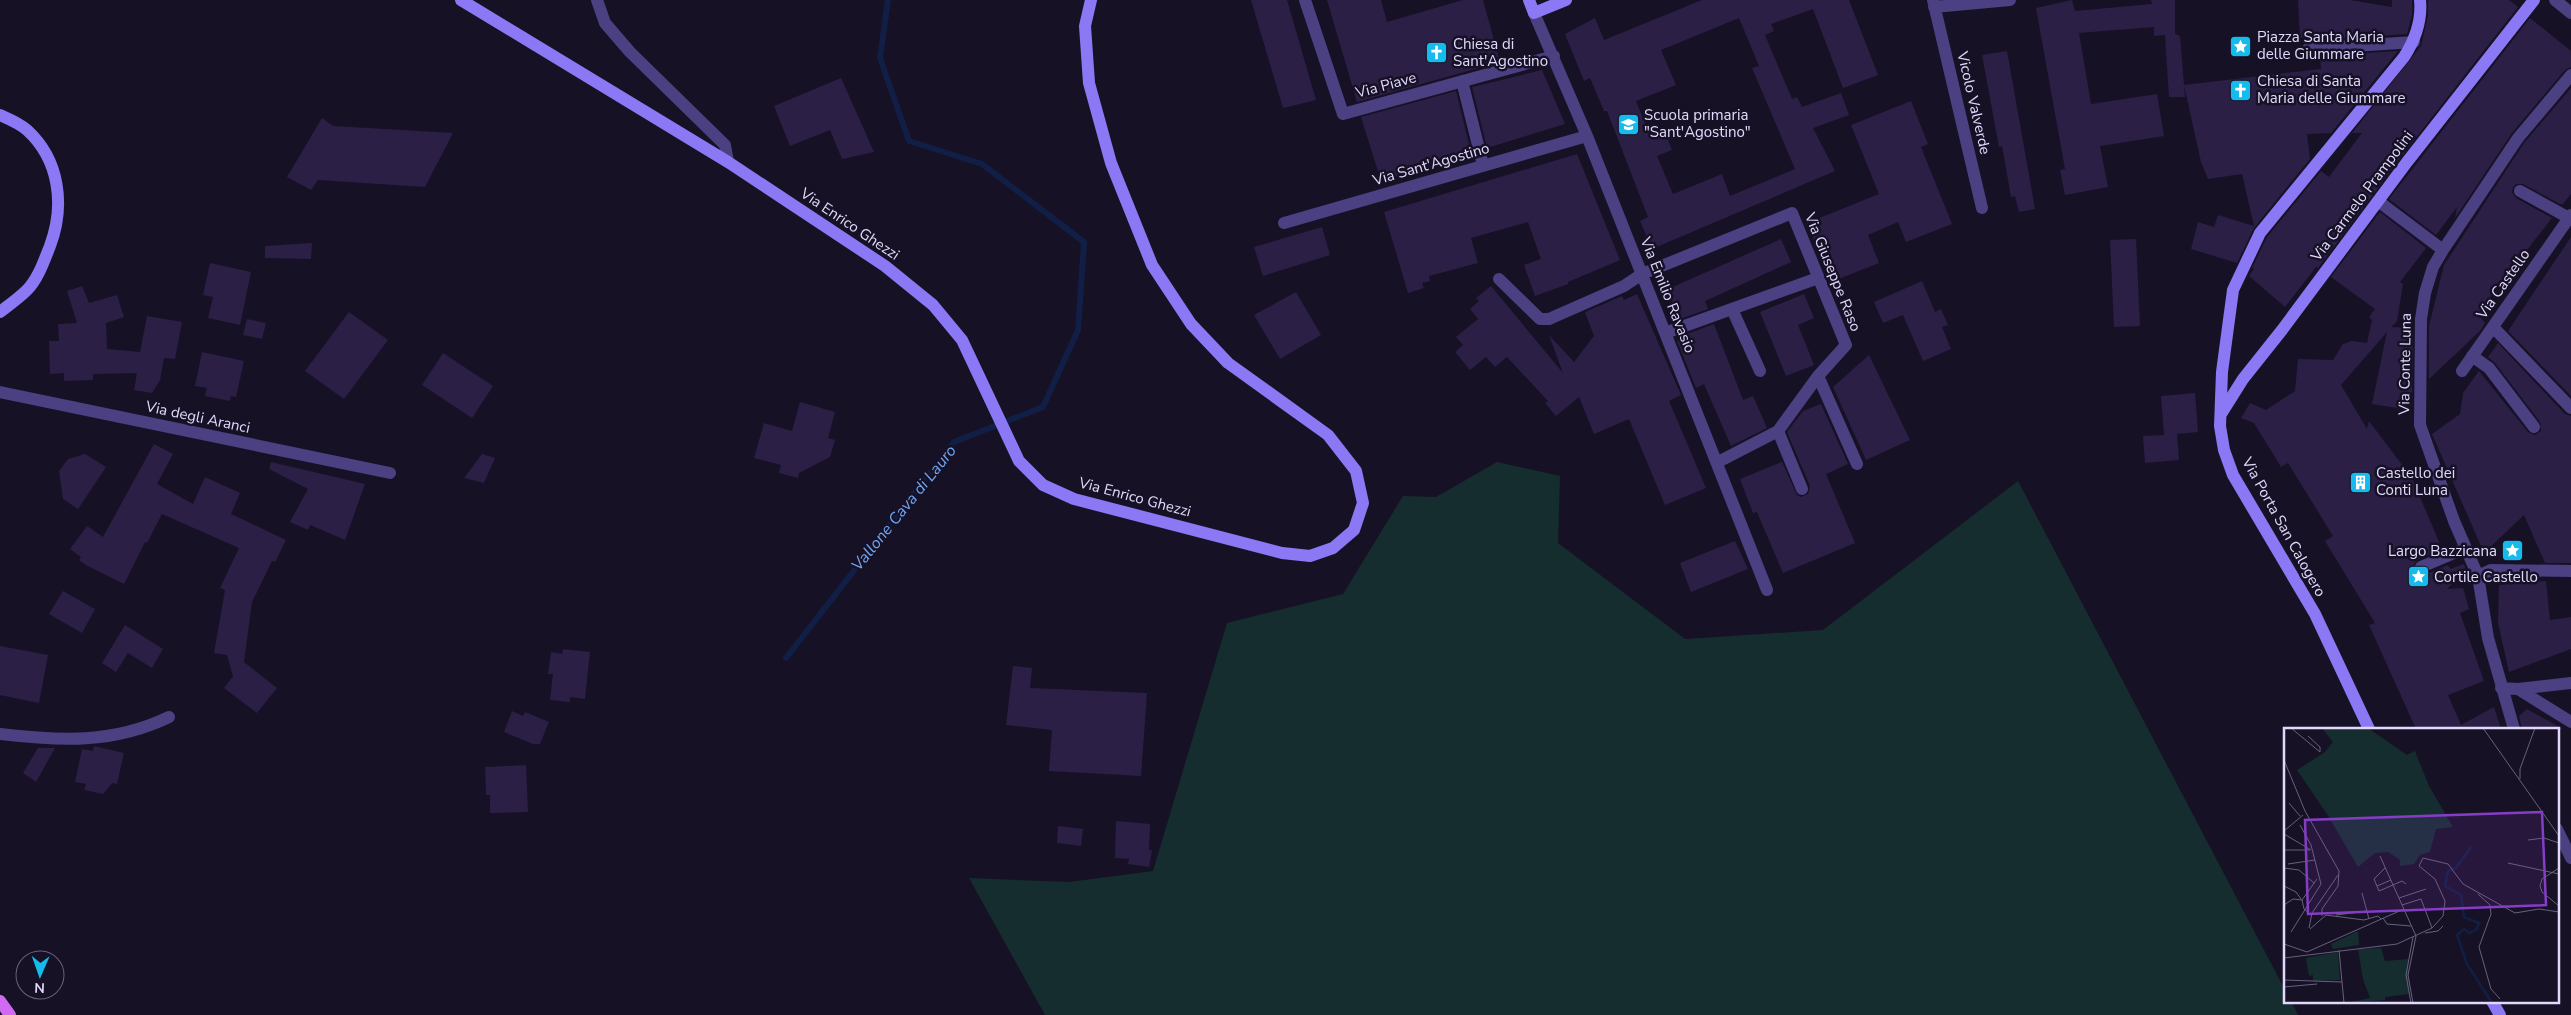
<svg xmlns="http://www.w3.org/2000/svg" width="2571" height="1015" viewBox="0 0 2571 1015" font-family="'Nunito Sans',sans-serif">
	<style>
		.green { fill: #152d2f }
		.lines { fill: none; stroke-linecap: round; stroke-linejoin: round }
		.stream { stroke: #111e45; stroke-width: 6 }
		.building { fill: #2b1f45; fill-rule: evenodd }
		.street { stroke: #4b4081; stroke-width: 12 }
		.secondary { stroke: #8b78f4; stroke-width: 12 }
		.primary { stroke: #d169f3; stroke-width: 12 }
		.labels { text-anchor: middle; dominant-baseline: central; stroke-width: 5; stroke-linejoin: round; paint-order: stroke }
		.poi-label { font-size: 15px; fill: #e1d9fc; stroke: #171126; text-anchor: start }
		.street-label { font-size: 15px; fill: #e1d9fc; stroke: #171126 }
		.water-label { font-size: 16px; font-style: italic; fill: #6fa6f3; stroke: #171126 }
		.inset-river { fill: none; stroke: #111e45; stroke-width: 2.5 }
		.inset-road { fill: none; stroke: #68617c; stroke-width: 1 }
		.view { fill: #853dc5; fill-opacity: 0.15; stroke: #853dc5; stroke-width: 2.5 }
		.inset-edge { fill: none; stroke: #e1d9fc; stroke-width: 2.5 }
	</style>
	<rect width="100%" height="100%" fill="#171126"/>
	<path class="green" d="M1497 462 1560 476 1558 543 1685 639 1823 630 2018 481 2285 990V1001H2291L2298 1015H1045L969 878 1069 882 1153 871 1227 623 1343 594 1403 496 1436 497Z"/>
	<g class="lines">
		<path class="stream" d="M786 658 954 442 1043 407 1078 330 1084 242 982 164 909 141 880 58 888 0"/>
	</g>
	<path class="building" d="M1251 0H1287L1316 100 1283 108Z
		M1327 0H1381L1387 22 1463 0H1483L1500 62 1357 102Z
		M1702 0H1849L1878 75 1843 88 1813 9 1771 24 1774 31 1765 35 1792 99 1797 97 1802 107 1841 93 1849 115 1813 128 1835 171 1652 249 1640 221 1648 217 1607 111H1604L1590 78 1584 81 1565 34 1595 18 1604 40ZM1739 18 1759 66 1752 68 1795 169 1730 196 1722 174 1673 194 1657 156 1672 150 1665 133 1651 138 1636 101 1676 85 1661 50Z
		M2072 0 2075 11 2152 4 2151 0H2175V34L2180 36 2185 97H2169L2165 35 2154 36V27L2079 33 2091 104 2157 94 2164 136 2100 146 2108 187 2065 195 2060 170 2065 169 2036 8Z
		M2298 0H2350L2392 7V0H2412V14L2407 34 2318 40V37L2300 38Z
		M2428 0H2509L2518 7 2401 157 2318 268 2316 267 2285 307 2249 276 2254 269 2252 268 2267 237 2321 171 2329 177 2362 133H2352L2421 46 2428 16Z
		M2530 18 2571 51V67L2565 70 2512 133 2455 218 2457 207 2436 235 2389 199Z
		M2007 51 2035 209 2019 212 2015 196 2011 197 2002 146 1999 147 1982 55Z
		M2398 51 2331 133 2307 134 2310 159 2254 228 2237 263 2191 249 2198 222 2214 227 2218 215 2254 226 2242 174 2208 179 2201 162 2184 85 2321 69 2320 56Z
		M1542 70 1565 124 1487 148 1472 87Z
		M841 78 874 152 842 159 830 130 790 146 774 106Z
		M2571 88V194L2562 205 2523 184H2516L2513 187 2512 192 2516 198 2552 218 2486 302 2481 318 2485 323 2480 331 2429 379V326L2444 265 2524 143Z
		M1456 91 1471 152 1381 181 1361 117Z
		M1911 101 1928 144 1921 147 1952 224 1906 242 1898 222 1868 235 1879 263 1831 282 1807 223 1879 194 1851 125Z
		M322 118 333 126 453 133 425 187 318 180 311 190 287 177Z
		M1577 154 1620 260 1568 282V284L1535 296 1524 265 1541 259 1528 222 1471 238 1478 263 1429 276 1430 281 1422 283 1424 288 1408 293 1384 212Z
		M2380 212 2426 248 2400 282 2403 284 2397 321 2391 327 2413 328 2412 393H2406L2403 409 2372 404 2387 332 2341 385 2367 429 2369 421 2412 478 2442 549 2417 560 2413 566 2414 571 2417 574 2424 575 2448 565 2450 569 2464 564 2466 570 2447 589 2463 588 2469 609 2460 613 2484 681 2448 695 2461 725 2494 707 2501 729H2416L2369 625 2375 623 2325 541 2333 536 2288 463 2281 467 2254 423 2241 418 2250 403 2266 410 2295 391 2298 359 2333 360 2343 344 2352 341 2367 343 2372 320 2369 317 2375 309 2331 277Z
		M1322 227 1330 255 1263 276 1254 247Z
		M2571 237V396L2508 331Z
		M1781 239 1791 262 1705 301 1708 309 1680 319 1666 290Z
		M2136 239 2140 326 2114 327 2110 240Z
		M312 243 311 259 265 258V246Z
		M210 263 251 272 240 325 208 318 213 297 203 295Z
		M1922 281 1935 312 1941 309 1948 325 1942 327 1951 349 1923 361 1903 315 1883 323 1874 302Z
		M82 286 89 303 117 295 124 317 106 323 107 349 140 352 147 316 182 322 175 359 164 358 160 380 152 393 134 390 137 373 93 374V380L64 381V373L50 374 49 341H59L58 324 77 323 67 291Z
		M1491 286 1563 373 1549 335 1574 362 1594 336 1585 312 1622 296 1624 300 1637 294 1681 395 1669 401 1706 488 1665 505 1629 419 1594 434 1579 397 1556 416 1545 403 1548 401 1507 357 1495 367 1486 357 1470 370 1455 352 1463 345 1456 337 1478 319 1470 309 1479 301 1476 298Z
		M1296 292 1321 335 1280 359 1254 315Z
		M1804 294 1814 318 1798 325 1814 365 1786 376 1760 312Z
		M349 312 388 340 344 399 305 371Z
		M247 319 266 323 262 339 243 335Z
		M1714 324 1743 400 1753 396 1767 428 1731 446 1704 384 1696 388 1677 341 1688 337 1687 334Z
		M2498 343 2565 414 2571 416V563H2545L2524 515 2484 553 2432 434 2460 414 2463 393 2479 371 2528 432 2535 435 2541 431 2540 422 2495 363 2488 357Z
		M202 352 244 361 236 397 231 396 230 401 205 396 207 388 195 386Z
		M443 353 493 386 472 418 422 385Z
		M1869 355 1910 440 1866 460 1833 387Z
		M2195 393 2198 432 2177 434 2179 460 2145 463 2143 436 2164 435 2161 396Z
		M800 402 835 412 828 438 835 440 830 457 799 473 798 478 779 473 781 465 754 458 764 423 792 431Z
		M1821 404 1848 464 1826 474 1855 543 1783 573 1757 512 1753 513 1740 479 1782 462 1797 495 1801 497 1808 494 1810 486 1787 432 1803 411Z
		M154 444 173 454 157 484 193 504 205 477 240 493 231 514 286 540 275 562 272 561 252 602 244 662 277 688 257 713 224 688 233 676 227 655 214 653 225 590 220 588 239 548 162 514 147 543 145 542 124 584 86 565 79 560 81 557 70 549 87 526 103 537Z
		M85 454 106 467 78 509 63 499 59 471 68 459Z
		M482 454 495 458 484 483 464 478Z
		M271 462 365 484 345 540 310 525 308 530 290 522 308 489 269 469Z
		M1735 541 1748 569 1691 592 1680 563Z
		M2546 581 2550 620 2571 617V649L2509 672 2498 623 2499 585Z
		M63 591 95 609 82 633 49 614Z
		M125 625 163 649 152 668 128 653 116 672 102 663Z
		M0 646 48 655 39 703 0 695Z
		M563 649 590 652 585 699 570 697V702L550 700 553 674H548L551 652 562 654Z
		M1013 666 1032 668 1030 688 1147 693 1141 776 1049 771 1052 730 1006 725Z
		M2527 709 2563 729H2522L2519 716Z
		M512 711 523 716 525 712 549 722 540 744H533L504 732Z
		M94 746 124 753 117 784 112 783 103 794 84 790 86 784 75 782 82 749 93 751Z
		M38 748H55L36 782 23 773Z
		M526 765 528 812 490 813V795H486L485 767Z
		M1116 821 1150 824 1149 850H1152L1149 867 1128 864 1129 859 1115 858Z
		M1058 826 1083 829 1081 846 1057 843Z"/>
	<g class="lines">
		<path class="street" d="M597 0 605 23 630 52 725 145 728 162
			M1305 0 1343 114 1554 56
			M1933 0 1982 208
			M2555 0 2571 13
			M1934 7 2010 0
			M1534 13 1587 136 1767 590
			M2308 49 2414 42
			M1462 81 1483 165
			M2520 191 2569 218
			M2378 201 2443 250
			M1284 223 1587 136
			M1499 279 1540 319H1549L1624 286 1642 274 1792 213 1846 345 1818 376 1778 431 1718 462
			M1732 309 1760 371
			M2493 327 2571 408
			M1665 333 1818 278
			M2472 356 2489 368 2534 427
			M2462 371 2571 215
			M1818 376 1857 464
			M0 392 390 473
			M1778 431 1802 489
			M2421 567 2466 548
			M2478 576 2491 570 2571 571
			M2501 688 2518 689 2571 683
			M2518 689 2571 722
			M2514 729 2488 638 2478 576 2454 521 2420 425 2421 319 2425 293 2433 267 2443 250 2518 138 2571 75
			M0 734C60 741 113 744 169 717
			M2557 829 2571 858"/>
		<path class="secondary" d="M461 0 728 162 885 266 933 305 962 340 1019 461 1043 485 1074 499 1282 553 1310 556 1333 548 1354 530 1363 503 1356 471 1328 435 1228 363 1191 324 1152 265 1111 163 1089 83 1085 26 1091 0
			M1529 0 1534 13 1566 0
			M0 115C9 119 19 123 27 130 60 160 65 206 50 246 44 261 38 279 27 290 19 298 9 305 0 312
			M2221 414 2243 379 2282 330 2407 162 2534 0
			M2369 729 2315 614 2233 475 2224 450 2220 426 2222 372 2233 290 2260 233 2404 57C2415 40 2422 20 2420 0
			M2492 1001 2500 1015"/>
		<path class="primary" d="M0 1001 10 1015"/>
	</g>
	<defs>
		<symbol id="sight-square" viewBox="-11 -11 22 22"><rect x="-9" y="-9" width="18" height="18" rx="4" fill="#15bbec" stroke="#171126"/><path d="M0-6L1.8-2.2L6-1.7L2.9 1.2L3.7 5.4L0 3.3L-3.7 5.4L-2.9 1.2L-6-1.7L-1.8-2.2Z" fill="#fff"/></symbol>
		<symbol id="church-square" viewBox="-11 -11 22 22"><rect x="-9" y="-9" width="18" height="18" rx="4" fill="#15bbec" stroke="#171126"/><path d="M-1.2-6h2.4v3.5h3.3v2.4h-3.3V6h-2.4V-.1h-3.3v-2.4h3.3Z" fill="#fff"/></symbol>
		<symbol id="school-square" viewBox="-11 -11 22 22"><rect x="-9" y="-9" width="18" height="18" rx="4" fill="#15bbec" stroke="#171126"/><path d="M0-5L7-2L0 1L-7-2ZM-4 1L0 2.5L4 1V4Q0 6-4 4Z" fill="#fff"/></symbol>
		<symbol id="building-square" viewBox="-11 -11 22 22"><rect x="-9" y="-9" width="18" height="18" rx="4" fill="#15bbec" stroke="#171126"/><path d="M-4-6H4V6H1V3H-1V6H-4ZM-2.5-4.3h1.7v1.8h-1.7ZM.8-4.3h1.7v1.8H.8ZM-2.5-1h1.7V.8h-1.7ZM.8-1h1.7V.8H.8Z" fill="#fff"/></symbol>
	</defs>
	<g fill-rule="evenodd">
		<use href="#sight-square" x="2228" y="34" width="25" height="25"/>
		<use href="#church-square" x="1424" y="40" width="25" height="25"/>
		<use href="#church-square" x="2228" y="78" width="25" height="25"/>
		<use href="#school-square" x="1616" y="112" width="25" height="25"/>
		<use href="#building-square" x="2348" y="470" width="25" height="25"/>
		<use href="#sight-square" x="2500" y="538" width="25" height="25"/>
		<use href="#sight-square" x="2406" y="564" width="25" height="25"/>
	</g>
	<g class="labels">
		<g class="poi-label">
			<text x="2257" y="37">Piazza Santa Maria<tspan x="2257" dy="17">delle Giummare</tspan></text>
			<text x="1453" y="44">Chiesa di<tspan x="1453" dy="17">Sant'Agostino</tspan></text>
			<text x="2257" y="81">Chiesa di Santa<tspan x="2257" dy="17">Maria delle Giummare</tspan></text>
			<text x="1644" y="115">Scuola primaria<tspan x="1644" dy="17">"Sant'Agostino"</tspan></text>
			<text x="2376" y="473">Castello dei<tspan x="2376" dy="17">Conti Luna</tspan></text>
			<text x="2497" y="551" text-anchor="end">Largo Bazzicana</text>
			<text x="2434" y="577">Cortile Castello</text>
		</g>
		<g class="street-label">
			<text transform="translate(1386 85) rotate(-15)">Via Piave</text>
			<text transform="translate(1974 103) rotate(77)">Vicolo Valverde</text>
			<text transform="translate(1431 164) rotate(-16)">Via Sant'Agostino</text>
			<text transform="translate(2362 196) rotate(-53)">Via Carmelo Prampolini</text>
			<text transform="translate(850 224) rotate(34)">Via Enrico Ghezzi</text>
			<text transform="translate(1833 272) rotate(68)">Via Giuseppe Raso</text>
			<text transform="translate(2503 284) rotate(-55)">Via Castello</text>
			<text transform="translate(1668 295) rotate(68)">Via Emilio Ravasio</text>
			<text transform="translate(2405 364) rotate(-89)">Via Conte Luna</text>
			<text transform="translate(198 417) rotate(12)">Via degli Aranci</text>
			<text transform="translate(1135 497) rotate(15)">Via Enrico Ghezzi</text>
			<text transform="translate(2284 527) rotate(61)">Via Porta San Calogero</text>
		</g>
		<g class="water-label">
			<text transform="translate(904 508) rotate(-51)">Vallone Cava di Lauro</text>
		</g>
	</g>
	<g transform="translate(2284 728)">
		<rect width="275" height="275" fill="#171126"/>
		<path d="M38 0H84L123 27 131 23 145 58 169 99 152 101 146 124 136 127 130 136 116 138V132L104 124 91 125 74 139 43 86 13 42 41 24 49 14ZM74 203 75 217 49 221 47 216ZM97 220 101 233 124 231 125 266 101 269V272L63 275 86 270 79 251 74 221ZM54 224 56 252 29 253V247L25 248 22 230Z" fill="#152d2f"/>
		<path class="inset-river" d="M187 119 172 140 164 143 161 158 177 167 180 189 195 195 193 201 185 205 180 201 173 207 183 236 208 275"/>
		<path class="inset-road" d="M7 0 36 24V19L24 8M199 0 275 108M0 32 21 83 55 143 54 158 38 181V188M236 51V41L251 0M5 75 16 88M0 103 19 87M0 106 27 122M244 112 260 110 275 115M0 122H26M96 128 132 208M224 135 275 146M4 136 31 132M0 140 15 142 30 155M101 140 90 151 95 163 118 153 122 156M275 140 258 151 256 158 258 164 275 178M0 158 12 164 17 171M93 158 107 152M78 165 85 191M194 166 206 177 207 186 195 219 207 261 216 271M115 170 142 161M18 172 33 151M0 177 9 171 18 172 20 181 27 187M118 177 137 171 148 200M52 187 83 183M99 190 103 196 127 198M25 200 28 185 54 147M26 201 42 187 80 192 94 188 97 191M7 204 37 156 27 117 16 97M141 205 154 203 159 198M0 216 23 224 120 181M55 222 60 275M0 230 113 216 148 200 159 188 161 173 151 151 135 138 139 130 164 136 179 156 231 185 255 181 275 184M0 252 58 254M0 259 33 256M127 275 122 247 129 209M129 275 124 247 132 208"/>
		<path class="view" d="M258 84 262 177 24 186 21 92Z"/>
		<rect width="275" height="275" class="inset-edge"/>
	</g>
	<g transform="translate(40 975) rotate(182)"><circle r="24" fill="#171126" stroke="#68617c"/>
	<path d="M0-4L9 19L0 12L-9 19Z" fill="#15bbec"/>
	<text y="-8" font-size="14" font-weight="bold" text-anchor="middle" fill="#e1d9fc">N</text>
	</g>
</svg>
